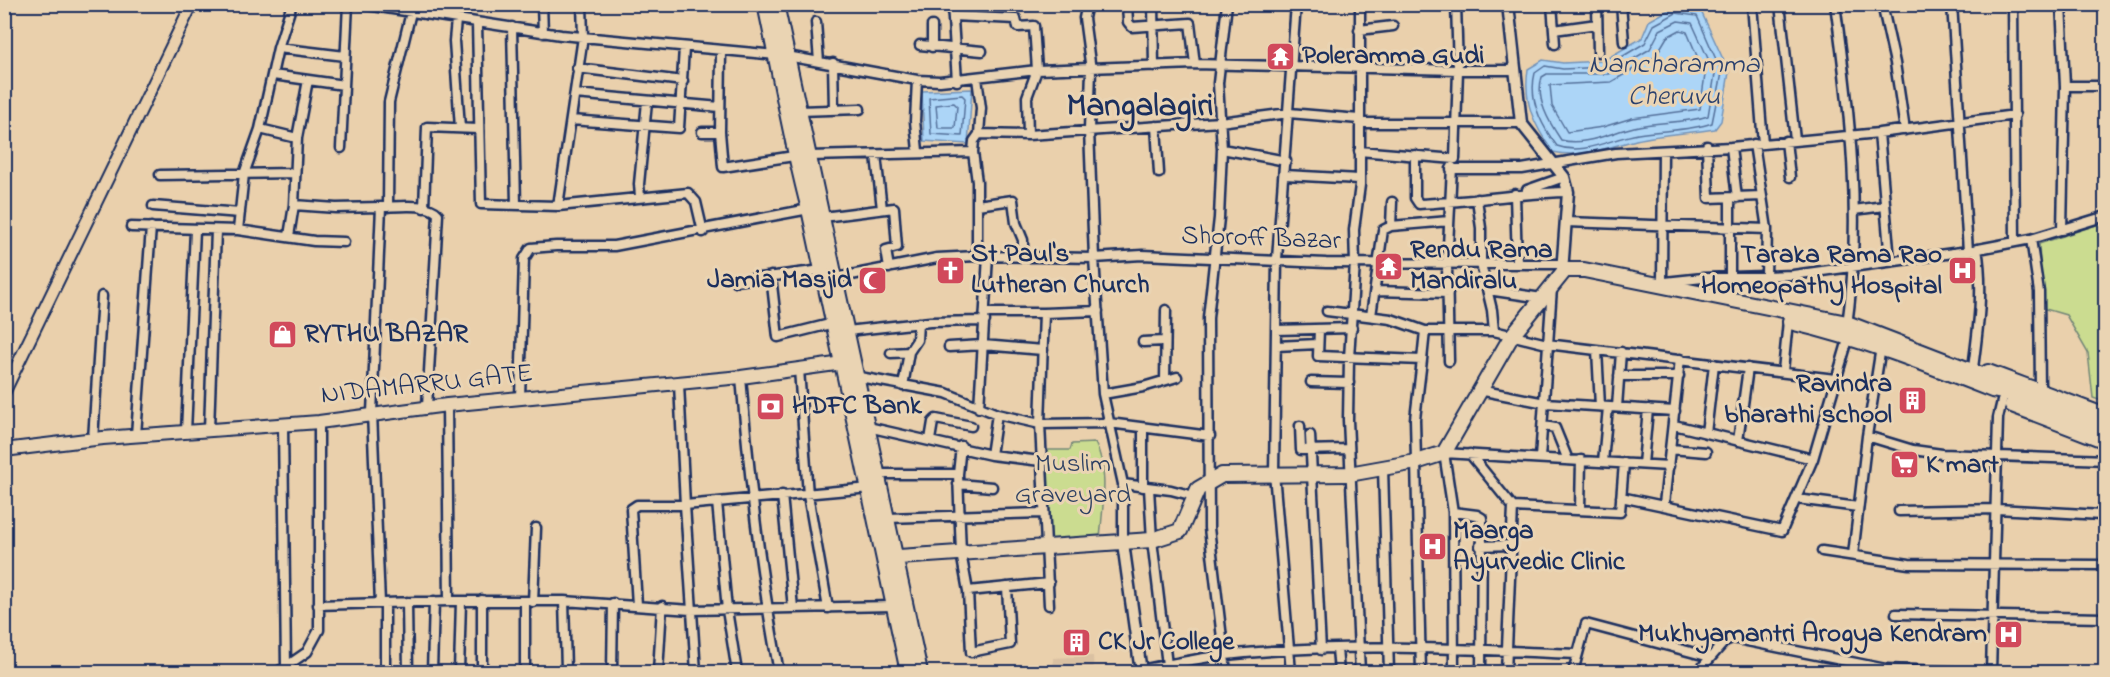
<svg xmlns="http://www.w3.org/2000/svg" width="2110" height="677" viewBox="0 0 2110 677" font-family="'Indie Flower',sans-serif">
	<style>
		.built { fill: #dac1a2 }
		.green { fill: #cbdc90; stroke: #738677; stroke-width: 1.5 }
		.water { fill: #acd5f7; stroke: #7293ba; stroke-width: 1.5 }
		.lines { fill: none; stroke-linecap: round; stroke-linejoin: round }
		.shore { stroke: #55719b; stroke-width: 1.5 }
		.minor-casing { stroke: #1b2f5e; stroke-width: 13 }
		.tertiary-casing { stroke: #1b2f5e; stroke-width: 15 }
		.secondary-casing { stroke: #1b2f5e; stroke-width: 16 }
		.primary-casing { stroke: #1b2f5e; stroke-width: 18 }
		.minor { stroke: #ead4b3; stroke-width: 8 }
		.tertiary { stroke: #ead4b3; stroke-width: 10 }
		.secondary { stroke: #ead4b3; stroke-width: 12 }
		.primary { stroke: #ead4b3; stroke-width: 14 }
		.rail { stroke: #1b2f5e; stroke-width: 2 }
		.labels { text-anchor: middle; dominant-baseline: central; stroke-width: 6; stroke-linejoin: round; paint-order: stroke }
		.poi-label { font-size: 27px; font-weight: bold; fill: #1b2f5e; stroke: #ead4b3; text-anchor: start }
		.street-label { font-size: 27px; fill: #1b2f5e; stroke: #ead4b3 }
		.park-label { font-size: 27px; fill: #2d4063; stroke: #ead4b3 }
		.water-label { font-size: 28px; font-style: italic; fill: #2a406d; stroke: #ead4b3 }
		.district-label { font-size: 33px; font-weight: bold; fill: #1b2f5e; stroke: #ead4b3 }
	</style>
	<rect width="100%" height="100%" fill="#ead0ac"/>
	<filter id="ink" filterUnits="userSpaceOnUse"><feTurbulence type="fractalNoise" baseFrequency=".0167" numOctaves="2"/><feDisplacementMap in="SourceGraphic" scale="12" xChannelSelector="R" yChannelSelector="G"/><feConvolveMatrix kernelMatrix="1 2 1 2 8 2 1 2 1" color-interpolation-filters="sRGB"/></filter>
	<g filter="url(#ink)">
		<path class="built" d="M1093 656 1094 672H1054L1053 658Z"/>
		<path class="green" d="M2105 222V402L2093 398 2088 353 2066 315 2042 308 2039 244Z
			M1095 443C1110 470 1102 510 1100 539L1047 542 1042 450H1070L1072 444Z"/>
		<path class="water" d="M1674 7 1700 9 1729 72 1721 121 1715 129C1689 133 1662 134 1636 140 1608 147 1582 159 1553 152 1534 125 1523 103 1528 69L1543 60 1563 63 1603 61 1642 38 1649 21Z
			M972 89 968 144 924 141 922 91Z"/>
		<g class="lines">
			<path class="shore" d="M1676 13 1697 16 1722 73 1712 123C1690 131 1662 130 1638 134 1612 138 1584 156 1557 146 1541 125 1528 100 1535 73L1545 66 1563 69 1605 67 1645 43 1654 25Z
				M1678 21 1692 23 1715 74 1708 116C1684 124 1658 121 1634 127 1612 132 1584 147 1561 140 1549 122 1535 99 1542 77L1547 74H1608L1650 49 1660 30Z
				M1680 30 1687 32 1705 75 1700 109 1632 118 1603 127 1567 132 1552 106 1550 85 1611 82 1655 57 1667 37Z
				M962 95 965 98 962 136 931 134 929 98Z
				M954 103 957 106 955 128H938L936 105Z"/>
			<defs>
				<path id="minor" d="M360 4 561 35 776 55
					M542 4 543 33
					M952 4 957 81
					M1087 4 1084 18 1091 70 1089 130 1094 258 1103 394 1123 484V543
					M1127 4 1128 22 1132 27 1190 23 1195 64
					M1153 4 1154 66
					M1552 4 1555 44
					M1597 4 1598 52
					M1621 4 1624 42
					M1689 4V5
					M1752 4 1763 144
					M1780 4 1795 140
					M1835 4C1850 111 1862 218 1847 325
					M1882 4 1895 63 1905 130
					M1952 4 1968 251
					M2013 4 2015 242
					M2061 4 2065 86 2062 230
					M1508 6 1531 4
					M953 16 1016 19 1018 27 1034 26 1037 70 1027 97 1028 135
					M456 20 454 41 460 128
					M816 22 819 62
					M477 23 481 204 558 206 688 193 696 202 703 232
					M512 27 516 204
					M1359 30 1393 26
					M1554 30 1597 24
					M920 45 982 51
					M932 47V26
					M278 48 345 56
					M721 51 720 132 723 167 794 156
					M787 56 917 80 940 81 1037 70 1195 64 1458 70 1456 4
					M833 63 834 110
					M577 68 683 81
					M273 75 344 85
					M977 78 981 108 979 134 974 141 973 152 977 182V256
					M917 80 915 121 918 151
					M2065 86H2106
					M575 94 720 107
					M799 111 860 109
					M571 120 679 128 684 48
					M1359 123H1521
					M1156 126 1159 173
					M260 129 297 138
					M702 132H720
					M1879 133 1890 261
					M979 134 1028 135 1220 122 1289 113 1359 119
					M1786 141 1790 177
					M1754 144 1767 229 1766 276
					M1707 146 1709 198 1762 196
					M1731 147 1737 198
					M341 148 348 4
					M1222 149 1286 161
					M1359 151 1455 159 1458 70H1516
					M876 155 882 209
					M1415 155V198L1419 204C1469 202 1518 193 1568 192
					M809 156 973 152
					M1451 169H1522L1616 153 1731 147 1879 133 2015 115
					M160 175 294 173
					M1285 175 1359 179
					M1527 190 1564 177
					M1515 194 1517 264
					M640 197 639 184 647 102
					M1730 198V277
					M1477 199 1481 228V264L1492 310 1494 331
					M294 205 336 208 381 207
					M977 205 1013 200 1016 223 1023 240V257
					M153 206 240 213
					M558 206 583 37 582 4
					M388 207 389 102 413 4
					M424 208 427 127 478 129
					M1854 210 1884 206
					M823 217 894 208 897 247 886 250 889 268
					M1566 222 1767 229
					M1391 226 1392 202
					M131 227 238 230 314 241 344 242
					M238 230 244 174 260 129 278 48 292 4
					M289 236 294 205 297 138 308 80
					M2031 239 2039 292 2040 390
					M771 276 778 337 834 323
					M836 278 937 258 977 256 1094 258 1142 255 1326 263 1562 264
					M735 281 822 270
					M1665 282 1703 278 1793 275 1968 251 2031 239 2106 216
					M1662 283 1663 151
					M1488 290 1542 298
					M1376 291 1448 293
					M1327 311 1391 319 1425 331
					M985 313H1044L1040 424 1049 605
					M1044 313 1098 311
					M1371 316 1383 230 1391 226 1449 221
					M1319 329 1318 356 1422 360 1425 331H1494L1547 344 1835 379
					M1276 330 1352 328
					M847 331 930 322 985 321
					M1143 342 1164 341
					M1276 346 1318 344
					M949 347 983 345 1043 350
					M1597 350 1600 406
					M891 353 909 352
					M1449 361 1447 266 1452 167
					M1973 368C1978 330 1984 288 1977 249
					M799 369 808 495 828 608
					M1783 371 1788 321
					M854 376 946 393 997 414 1040 424 1109 423 1210 436
					M1619 376H1679
					M741 377C749 477 760 574 779 672
					M1165 380 1166 310
					M1311 382 1349 383
					M903 386 909 352 917 340 918 323
					M1479 390 1545 403 1675 411
					M1103 394 1143 387 1177 377
					M520 398 524 259 531 248 556 246H614L809 209
					M447 405 449 601H564L691 610 893 606
					M1617 407 1621 352
					M979 408 988 256
					M283 425 286 667
					M1674 425 1813 459
					M1300 426 1301 450 1349 449
					M1544 426 1555 428 1568 460
					M868 427 991 455 1041 461
					M209 430 216 230
					M186 432 195 230
					M1706 433 1714 364
					M136 435 151 227
					M1310 435 1321 650
					M1867 436 1913 450 1942 454 2106 460
					M93 440 102 296
					M930 440 933 422 936 419 971 426
					M1738 441 1748 368
					M961 446 958 474 961 553 968 591 971 652 1010 644 1007 587
					M1671 449 1706 452
					M1470 454 1513 507 1620 512 1624 463
					M991 455 997 414
					M1540 458 1552 288
					M1603 462 1608 407
					M1643 464 1648 409
					M1383 468 1389 672
					M878 474H958
					M958 484 992 487
					M1123 484 1171 490 1194 496
					M1143 487V429
					M1149 488 1152 540 1167 665
					M782 495 793 608
					M1621 497 1782 531 1813 459 1849 336
					M1797 499 1858 507
					M717 502 727 610 737 672
					M1664 504 1680 359
					M1580 509 1581 460
					M1899 511 1997 509 2101 515
					M1453 512 1477 515 1482 518 1481 672
					M888 518 1043 513
					M1480 546 1512 545
					M1822 551 1909 564 2103 565
					M1853 555 1867 436 1881 347
					M968 591 1049 583
					M482 600V672
					M564 601 566 669
					M407 602 408 672
					M525 602V671
					M533 602 536 528
					M380 603 372 413 381 207C395 207 428 202 438 214L427 407
					M318 605 449 601
					M637 605 631 509 637 505H685L679 384
					M1896 614 2103 618
					M1337 649 1339 672
					M1140 670C1168 665 1197 658 1226 655 1342 642 1461 649 1577 654
					M278 672 307 652 319 630V422
					M385 672V603
					M432 672 434 601
					M459 672 461 601
					M612 672 613 603
					M658 672 662 606
					M696 672 685 505 870 488
					M1226 672 1209 528 1208 318 1219 218 1222 149 1218 83 1227 4
					M1291 672 1274 473 1277 259 1296 4
					M1360 672 1348 420 1349 358 1355 263 1354 230 1360 185V4
					M1421 672 1415 419 1422 360
					M1454 672 1453 512 1444 453 1669 466
					M1506 672 1513 507
					M1573 672 1586 624 1710 657
					M1698 672 1725 641 1732 638 1886 669 1970 672
					M1991 672 1998 418 2002 401"/>
				<path id="tertiary" d="M1508 4 1521 123 1564 177 1568 192 1562 272
					M1123 543 1141 672"/>
				<path id="secondary" d="M4 450 103 438 319 422 447 405 741 377 850 362"/>
				<path id="primary" d="M765 4C780 73 791 142 809 209L908 672
					M776 4 920 672
					M1790 322C1860 338 1926 364 1992 390L2004 392 2106 430
					M1988 372 2106 416
					M2012 405 2106 441
					M884 558 1152 540 1180 531 1198 489 1222 475 1349 474 1416 462 1444 453 1511 337 1565 270H1584L1847 323 1972 371 1995 381 2004 392"/>
			</defs>
			<use href="#minor" class="minor-casing"/>
			<use href="#tertiary" class="tertiary-casing"/>
			<use href="#secondary" class="secondary-casing"/>
			<use href="#primary" class="primary-casing"/>
			<use href="#minor" class="minor"/>
			<use href="#tertiary" class="tertiary"/>
			<use href="#secondary" class="secondary"/>
			<use href="#primary" class="primary"/>
			<path class="rail" d="M4 378 185 4
				M4 407 199 4"/>
		</g>
	</g>
	<defs>
		<symbol id="temple-square" viewBox="-11 -11 22 22"><rect x="-9" y="-9" width="18" height="18" rx="4" fill="#d1495b" stroke="#ead4b3"/><path d="M0-6L5-2H3V0L6.5 2.5H4V6H1.5V3h-3V6H-4V2.5H-6.5L-3 0V-2H-5Z" fill="#fff"/></symbol>
		<symbol id="church-square" viewBox="-11 -11 22 22"><rect x="-9" y="-9" width="18" height="18" rx="4" fill="#d1495b" stroke="#ead4b3"/><path d="M-1.2-6h2.4v3.5h3.3v2.4h-3.3V6h-2.4V-.1h-3.3v-2.4h3.3Z" fill="#fff"/></symbol>
		<symbol id="hospital-square" viewBox="-11 -11 22 22"><rect x="-9" y="-9" width="18" height="18" rx="4" fill="#d1495b" stroke="#ead4b3"/><path d="M-5-5h3v3.5h4V-5h3V5h-3V1.5h-4V5h-3Z" fill="#fff"/></symbol>
		<symbol id="mosque-square" viewBox="-11 -11 22 22"><rect x="-9" y="-9" width="18" height="18" rx="4" fill="#d1495b" stroke="#ead4b3"/><path d="M3.5-4.9A6 6 0 1 0 3.5 4.9A5 5 0 1 1 3.5-4.9Z" fill="#fff"/></symbol>
		<symbol id="shop-square" viewBox="-11 -11 22 22"><rect x="-9" y="-9" width="18" height="18" rx="4" fill="#d1495b" stroke="#ead4b3"/><path d="M-5-2.5h2.3a2.7 3.5 0 0 1 5.4 0H5L5.5 6h-11ZM-1.5-2.5h3a1.5 2.3 0 0 0-3 0Z" fill="#fff"/></symbol>
		<symbol id="building-square" viewBox="-11 -11 22 22"><rect x="-9" y="-9" width="18" height="18" rx="4" fill="#d1495b" stroke="#ead4b3"/><path d="M-4-6H4V6H1V3H-1V6H-4ZM-2.5-4.3h1.7v1.8h-1.7ZM.8-4.3h1.7v1.8H.8ZM-2.5-1h1.7V.8h-1.7ZM.8-1h1.7V.8H.8Z" fill="#fff"/></symbol>
		<symbol id="bank-square" viewBox="-11 -11 22 22"><rect x="-9" y="-9" width="18" height="18" rx="4" fill="#d1495b" stroke="#ead4b3"/><path d="M-6-4H6V4H-6ZM0-2.3a2.3 2.3 0 1 0 0 4.6a2.3 2.3 0 1 0 0-4.6Z" fill="#fff"/></symbol>
		<symbol id="supermarket-square" viewBox="-11 -11 22 22"><rect x="-9" y="-9" width="18" height="18" rx="4" fill="#d1495b" stroke="#ead4b3"/><path d="M-6-5.5h2.5l.6 2H6L4.5 2H-2.5L-4.4-4H-6ZM-1.5 3.2a1.3 1.3 0 1 0 .1 0ZM3 3.2a1.3 1.3 0 1 0 .1 0Z" fill="#fff"/></symbol>
	</defs>
	<g fill-rule="evenodd">
		<use href="#temple-square" x="1264" y="40" width="33" height="33"/>
		<use href="#temple-square" x="1372" y="250" width="33" height="33"/>
		<use href="#church-square" x="934" y="254" width="33" height="33"/>
		<use href="#hospital-square" x="1946" y="254" width="33" height="33"/>
		<use href="#mosque-square" x="856" y="264" width="33" height="33"/>
		<use href="#shop-square" x="266" y="318" width="33" height="33"/>
		<use href="#building-square" x="1896" y="384" width="33" height="33"/>
		<use href="#bank-square" x="754" y="390" width="33" height="33"/>
		<use href="#supermarket-square" x="1888" y="448" width="33" height="33"/>
		<use href="#hospital-square" x="1416" y="530" width="33" height="33"/>
		<use href="#hospital-square" x="1992" y="618" width="33" height="33"/>
		<use href="#building-square" x="1060" y="626" width="33" height="33"/>
	</g>
	<g class="labels">
		<g class="poi-label">
			<text x="1302" y="56">Poleramma Gudi</text>
			<text x="1410" y="250">Rendu Rama<tspan x="1410" dy="31">Mandiralu</tspan></text>
			<text x="971" y="254">St Paul's<tspan x="971" dy="31">Lutheran Church</tspan></text>
			<text x="1942" y="255" text-anchor="end">Taraka Rama Rao<tspan x="1942" dy="31">Homeopathy Hospital</tspan></text>
			<text x="852" y="280" text-anchor="end">Jamia Masjid</text>
			<text x="304" y="334">RYTHU BAZAR</text>
			<text x="1892" y="384" text-anchor="end">Ravindra<tspan x="1892" dy="31">bharathi school</tspan></text>
			<text x="792" y="406">HDFC Bank</text>
			<text x="1926" y="465">K mart</text>
			<text x="1453" y="531">Maarga<tspan x="1453" dy="31">Ayurvedic Clinic</tspan></text>
			<text x="1987" y="634" text-anchor="end">Mukhyamantri Arogya Kendram</text>
			<text x="1098" y="642">CK Jr College</text>
		</g>
		<g class="street-label">
			<text transform="translate(1261 239) rotate(2)">Shoroff Bazar</text>
			<text transform="translate(427 385) rotate(-6)">NIDAMARRU GATE</text>
		</g>
		<g class="park-label">
			<text x="1073" y="464">Muslim<tspan x="1073" dy="31">Graveyard</tspan></text>
		</g>
		<g class="water-label">
			<text x="1674" y="65">Nancharamma<tspan x="1674" dy="32">Cheruvu</tspan></text>
		</g>
		<g class="district-label">
			<text x="1140" y="107">Mangalagiri</text>
		</g>
	</g>
	<rect width="2110" height="677" fill="none" stroke="#ead4b3" stroke-width="24"/>
	<rect x="12" y="12" width="2086" height="653" fill="none" stroke="#1b2f5e" stroke-width="2" filter="url(#ink)"/>
</svg>
